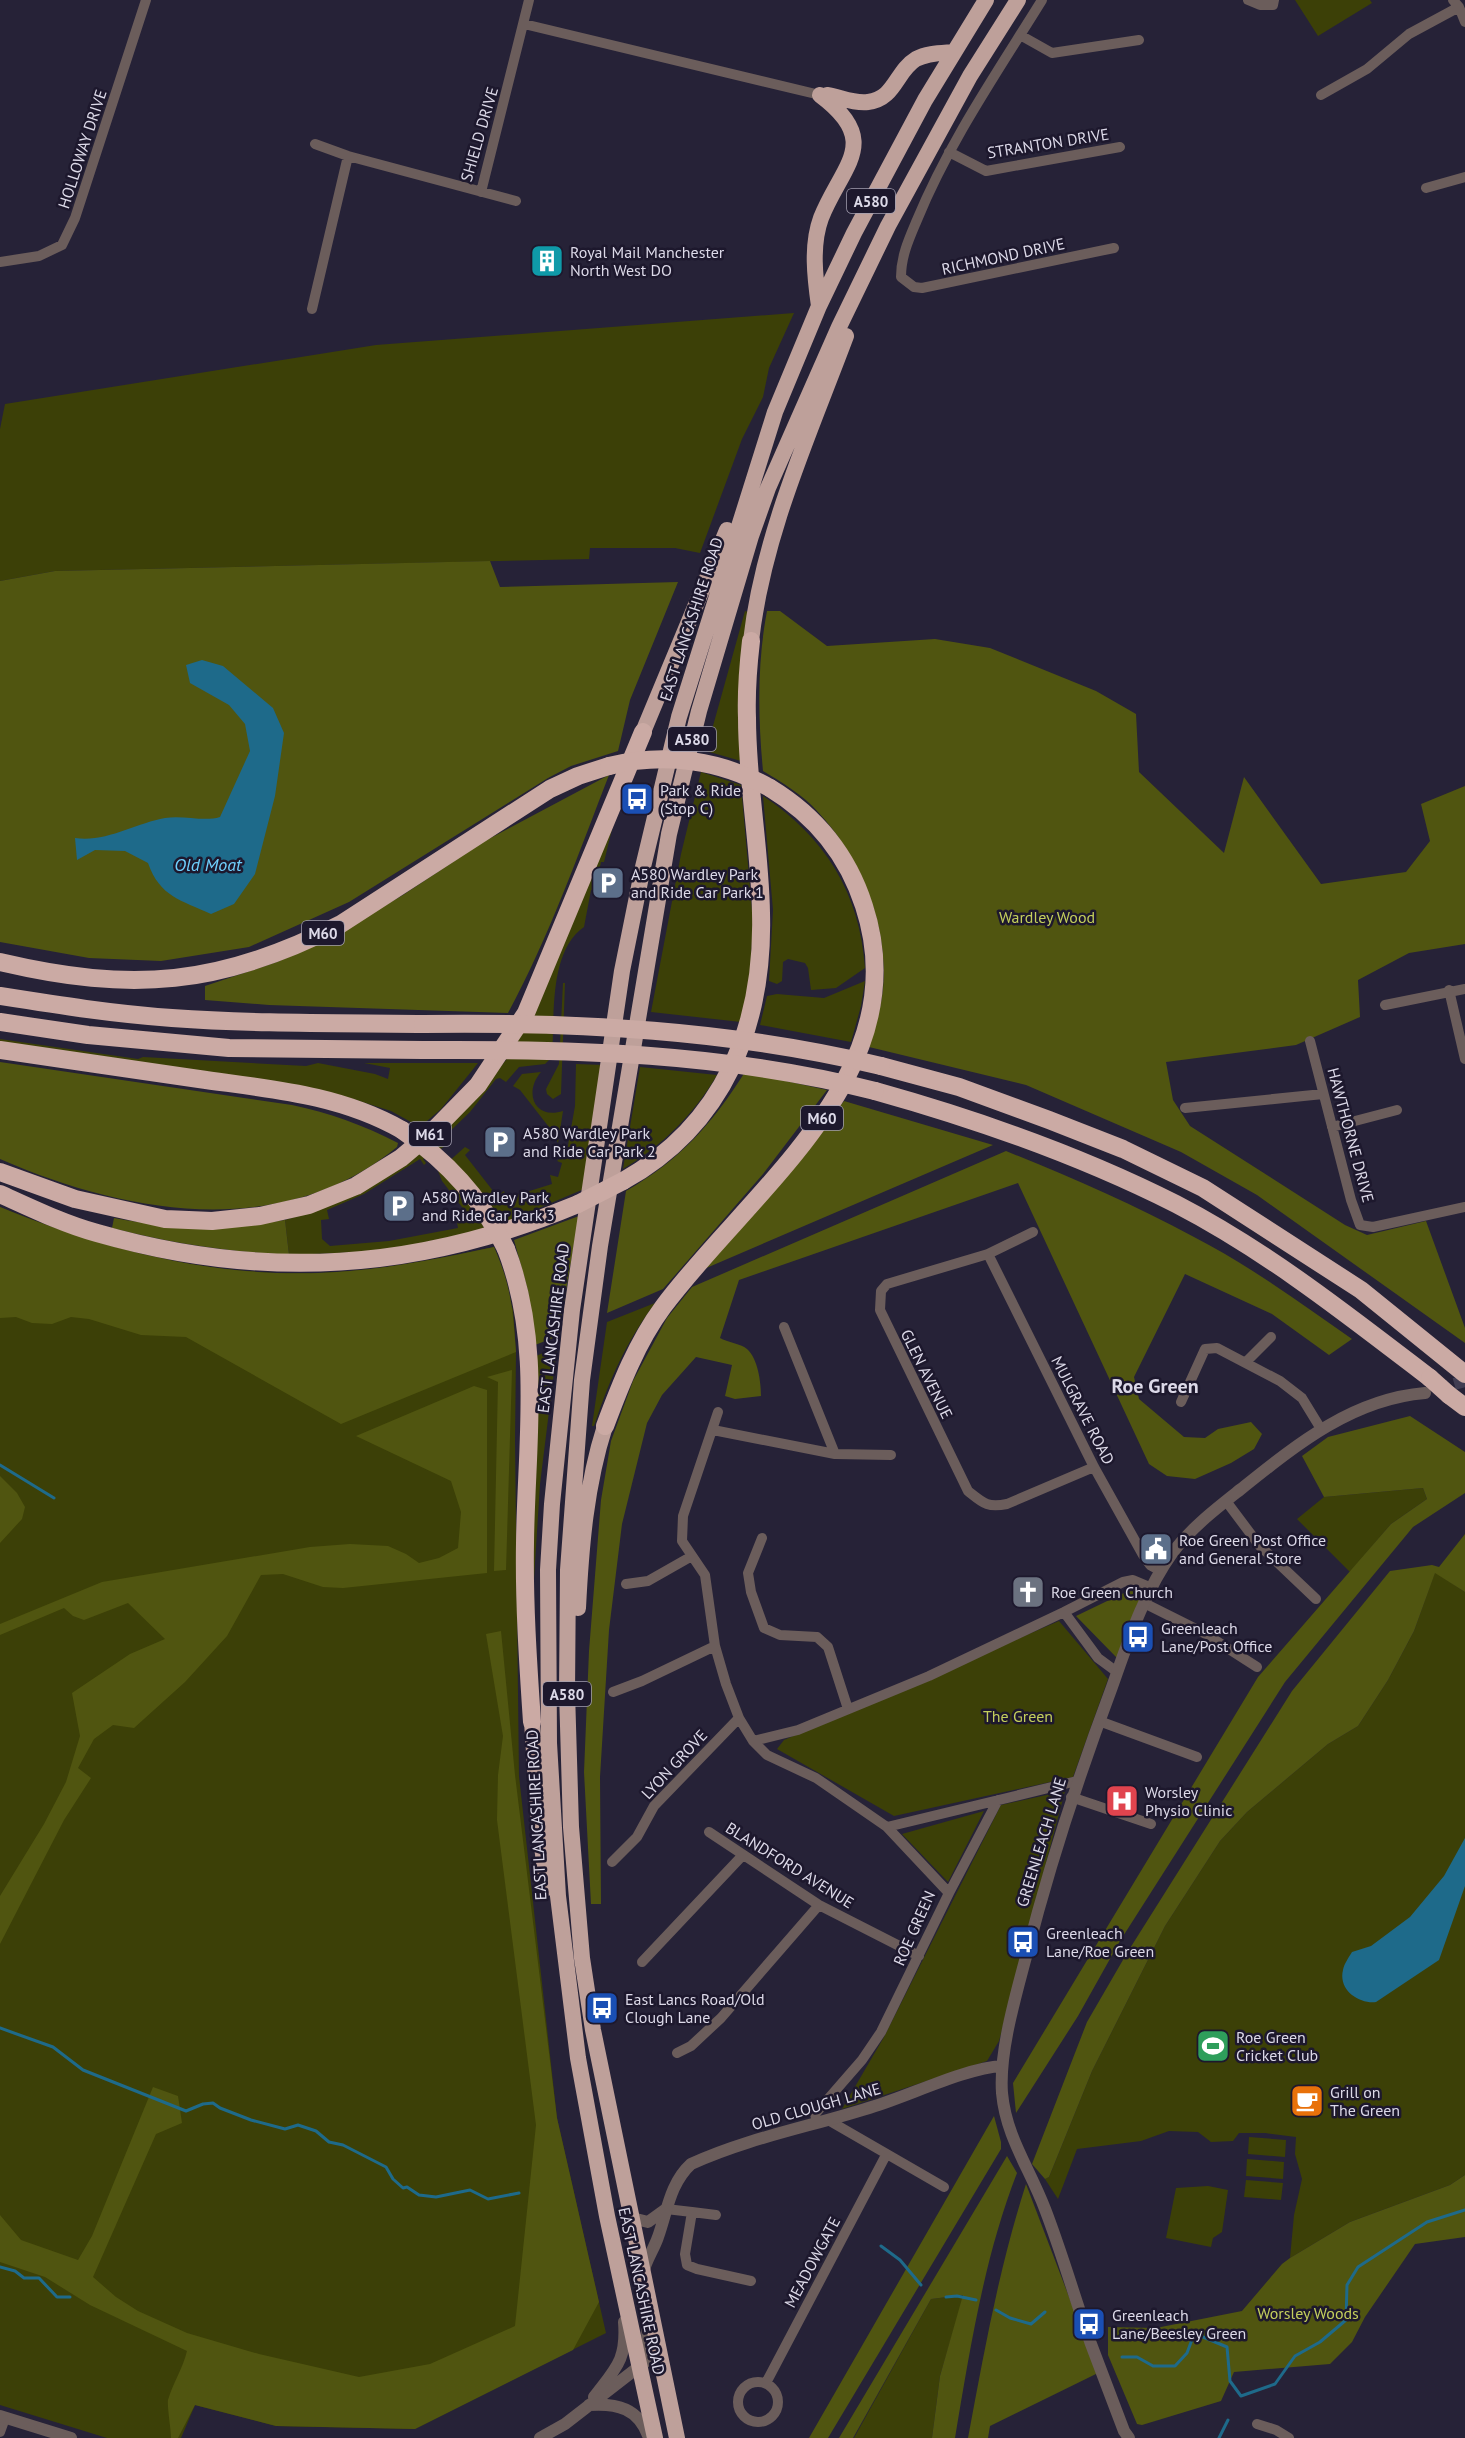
<svg xmlns="http://www.w3.org/2000/svg" width="1465" height="2438" viewBox="0 0 1465 2438" font-family="'PT Sans',sans-serif">
	<style>
		.green { fill: #3c4007 }
		.forest { fill: #505510 }
		.water { fill: #1e6a8a }
		.lines { fill: none; stroke-linecap: round; stroke-linejoin: round }
		.stream { stroke: #1e6a8a; stroke-width: 3 }
		.tertiary-tunnel { stroke: #413d52; stroke-width: 12; stroke-dasharray: 12 6; stroke-linecap: butt }
		.minor { stroke: #6b5d5b; stroke-width: 10 }
		.tertiary { stroke: #6b5d5b; stroke-width: 12 }
		.trunk { stroke: #bea09a; stroke-width: 16 }
		.motorway { stroke: #cbaaa4; stroke-width: 18 }
		.motorway-bridge { stroke: #cbaaa4; stroke-width: 18 }
		.labels { text-anchor: middle; dominant-baseline: central; stroke-width: 5; stroke-linejoin: round; paint-order: stroke }
		.shield { fill: #1d182d; stroke: #a39fb0; stroke-width: 1.5 }
		.shield-label { font-size: 15px; font-weight: bold; fill: #dcd9e8 }
		.street-label { font-size: 16px; fill: #dcd9e8; stroke: #1d182d }
		.poi-label { font-size: 16px; fill: #dcd9e8; stroke: #1d182d; text-anchor: start }
		.park-label { font-size: 16px; fill: #c4cf5c; stroke: #1d182d }
		.water-label { font-size: 18px; font-style: italic; fill: #6fd0fe; stroke: #1d182d }
		.quarter-label { font-size: 20px; font-weight: bold; fill: #dcd9e8; stroke: #1d182d }
	</style>
	<rect width="100%" height="100%" fill="#262237"/>
	<path class="green" d="M1295 0H1370L1372 3 1318 36Z
		M794 313 769 368 763 397 742 439 700 553 675 548H590L589 559 55 571 0 581V429L5 404 376 345Z
		M745 611 748 612 741 761 706 751Z
		M701 772 741 785 753 922 750 980 741 1022 651 1012 681 854Z
		M763 796C825 837 860 893 865 968L836 988 811 990 808 968 805 963 788 959 783 962 782 981 777 984 769 981 773 910Z
		M614 821 604 862H601L595 891 591 890 584 927C548 952 555 1018 552 1057L545 1064 519 1067 506 1082 500 1078 496 1079 470 1112 442 1139 447 1145 423 1159 426 1163 424 1165 420 1159 364 1194 327 1210 329 1219 321 1220 322 1239 330 1246 389 1241 458 1228 456 1217 465 1211 442 1181 438 1171 465 1147 470 1150 465 1155 497 1196 504 1191 507 1198 552 1184 550 1175 558 1177 562 1163 557 1161 567 1151 575 1106 576 1064 604 1065 584 1189 506 1222 500 1210 479 1219 485 1229 413 1245 361 1252 289 1255 285 1220 305 1214 439 1137 479 1094 506 1060 538 999Z
		M865 981 861 1006 851 1042 760 1025 767 996 777 994 824 998Z
		M563 983H565L561 1094 553 1099 547 1094 546 1089 559 1064Z
		M0 1039 138 1059 143 1057 306 1066 318 1063 375 1074 388 1079 390 1068 364 1063H478L441 1109 420 1127 391 1111 353 1099 0 1044Z
		M640 1067 717 1075C694 1114 662 1146 623 1169Z
		M541 1072C523 1093 535 1120 563 1111L558 1143 552 1131 520 1090 513 1086 522 1074Z
		M0 1207C111 1253 229 1282 350 1271 399 1267 446 1257 494 1247L513 1310 516 1352 515 1441 519 1776 557 2118 606 2333 415 2429 276 2426 195 2405 181 2438H107L0 2405Z
		M655 1303C625 1344 610 1378 594 1426H592L607 1322Z
		M557 1347 540 1484 533 1595 536 1356Z
		M1423 1488 1427 1499 1391 1524 1350 1572 1297 1519 1324 1497Z
		M1435 1572 1465 1592V2175L1450 2185 1350 2222 1290 2258 1294 2215 1302 2179 1295 2154 1296 2137 1265 2133H1239L1233 2141 1211 2142 1198 2132 1169 2131 1141 2141 1077 2149 1058 2199 1045 2179 1049 2177 1092 2071 1165 1926 1220 1841 1247 1812 1328 1744 1358 1726 1388 1680 1414 1631Z
		M1059 1621 1108 1679 1073 1777 894 1816 777 1749 784 1740Z
		M1065 1791 999 2041 987 2061 842 2109 884 2037 1001 1805Z
		M984 1811 948 1882 902 1834Z
		M1249 2137 1286 2140 1285 2157 1248 2154Z
		M1247 2159 1284 2162 1283 2179 1246 2176Z
		M1246 2180 1283 2183 1281 2200 1244 2197Z
		M1208 2186 1228 2190 1222 2232 1213 2238 1211 2247 1166 2238 1176 2188Z
		M964 2295 940 2376 932 2438H854L931 2299Z"/>
	<path class="forest" d="M490 561 500 587 678 582 630 700 618 751 571 766 548 778 349 902 249 947 161 961 89 958 0 942V581L55 571Z
		M767 611H780L827 646 935 639 990 648 1096 691 1136 714 1139 772 1224 853 1244 777 1321 884 1406 872 1430 841 1421 804 1465 786V944L1409 953 1358 980 1360 1017 1296 1045 1166 1062 1173 1100 1190 1126 1345 1225 1367 1235 1426 1221 1465 1328V1343L1257 1195 1181 1152 1026 1085 869 1047C875 1028 881 1008 883 989 889 926 861 858 818 812 803 795 783 783 763 771 758 718 757 663 767 611Z
		M609 775C578 855 549 937 508 1013L269 1005 205 1000V986L277 962 321 943 403 895 483 842Z
		M0 1062 292 1105C330 1113 363 1125 398 1143L397 1147C281 1242 126 1214 0 1159Z
		M745 1072 827 1090 763 1174 663 1289 607 1313 626 1191C680 1160 712 1124 745 1072Z
		M844 1101 993 1145 704 1269 782 1182Z
		M1006 1151C1070 1177 1133 1204 1194 1237 1250 1266 1301 1303 1352 1339L1329 1355 1272 1314 1185 1274 1134 1377 1139 1399 1184 1437 1205 1438 1218 1429 1251 1422 1262 1434 1254 1449 1231 1463 1195 1479 1167 1476 1149 1464 1018 1183 739 1280 720 1338C727 1342 742 1344 747 1349 758 1359 761 1382 761 1396L735 1399 725 1396 732 1365 696 1357 662 1395 647 1423 622 1524 609 1630 600 1777 601 1904H591L584 1772 589 1651 601 1500 611 1441 633 1381 667 1318 692 1287Z
		M0 1207C111 1253 229 1282 350 1271 399 1267 446 1257 494 1247 511 1285 513 1310 516 1352L341 1424 186 1337 141 1335 89 1319 71 1317 52 1324 32 1323 16 1317 0 1318Z
		M579 1216 558 1336 535 1345 528 1291 514 1240Z
		M114 1218C170 1229 229 1229 285 1220L289 1255C227 1252 172 1243 112 1228Z
		M512 1370 506 1570 494 1571 498 1382 487 1377Z
		M474 1386 487 1390V1573L343 1588 323 1587 283 1574 261 1575 227 1636 185 1682 134 1728 113 1725 94 1739 78 1768 91 1778 64 1820 0 1944V1896L44 1824 66 1782 80 1736 72 1693 130 1654 165 1639 128 1603 84 1620 73 1616 64 1608 0 1635V1624L102 1582 310 1547 350 1544 388 1546 406 1554 419 1563 439 1558 458 1548 461 1512 451 1481 356 1436Z
		M1410 1416 1465 1452V1493L1413 1527 1285 1682 1120 1941 1078 2016 1016 2113 1013 2083 1258 1677 1391 1524 1427 1499 1423 1488 1324 1497 1302 1456 1328 1437Z
		M0 1476 17 1493 25 1507 22 1519 0 1543Z
		M1465 1534V1592L1435 1573 1414 1631 1388 1680 1358 1726 1328 1744 1247 1812 1220 1841 1165 1926 1092 2071 1049 2177 1045 2179 1032 2164 1087 2022 1127 1953 1292 1691 1390 1571 1432 1565 1439 1567Z
		M1128 1591 1144 1592 1117 1658 1076 1616Z
		M501 1631 515 1775 557 2118 599 2302 573 2350 415 2429 276 2426 195 2405 178 2438H171C171 2429 167 2407 168 2400 173 2383 183 2368 187 2351L90 2305 45 2277 0 2262V2215L21 2240 78 2260 92 2236 153 2087 178 2096 182 2123 156 2134 93 2277 116 2297 138 2311 187 2333 259 2354 359 2377 430 2364 515 2326 536 2125 497 1820 498 1775 503 1736 486 1634Z
		M994 2116 1001 2142V2149L828 2438H809Z
		M1007 2156 1017 2173C984 2258 970 2349 955 2438H932L940 2376 963 2295 931 2299 853 2438H839Z
		M1465 2175V2237L1415 2244 1365 2317 1352 2342 1330 2364 1234 2372 1221 2401 1142 2425 1137 2424 1108 2355V2327L1156 2328 1242 2311 1282 2264 1290 2258 1350 2222 1450 2185Z
		M1026 2184 1098 2373 990 2426 988 2438H968C984 2352 999 2268 1026 2184Z"/>
	<path class="water" d="M202 660 223 666 273 708 284 733 275 796 255 874 234 904 211 914C181 900 160 897 148 863L125 851 95 850 77 860 75 838C105 843 136 823 165 818 184 815 204 822 220 817L250 751 245 724 229 705 190 683 186 665Z
		M1465 1838V1886L1439 1960 1376 2002C1359 2004 1338 1990 1343 1970 1344 1964 1349 1957 1352 1952L1371 1946 1410 1917 1444 1876Z"/>
	<g class="lines">
		<path class="stream" d="M0 1465 54 1498
			M0 2028 53 2047 83 2070 186 2111 203 2104 213 2103 220 2108 251 2120 285 2129 298 2125 316 2131 329 2142 343 2145 386 2167 393 2179 403 2188 407 2187 419 2195 436 2197 470 2190 488 2199 519 2193
			M881 2246 900 2260 921 2285
			M0 2267 15 2271 24 2278H39L57 2297H70
			M946 2297 957 2296 976 2300
			M996 2310 1010 2318 1031 2324 1045 2312
			M1122 2357H1137L1153 2366H1175L1187 2353 1193 2337H1203L1227 2347 1230 2381 1241 2396 1275 2384 1295 2356 1320 2342 1346 2320 1347 2285 1358 2267 1427 2222 1465 2210
			M1219 2438 1228 2420"/>
		<path class="tertiary-tunnel" d="M1437 1389 1465 1381"/>
		<path class="minor" d="M1042 0C998 71 949 142 917 220 909 239 901 256 901 277L914 287 922 288 1114 248
			M1248 0 1260 5H1273L1274 0
			M1453 0 1459 7 1465 22
			M524 24 820 95
			M1020 35 1052 53 1139 40
			M1321 95 1367 69 1409 34 1459 7
			M315 144 348 156 516 201
			M949 152 986 171 1120 147
			M1426 188 1465 177
			M481 192 529 0
			M0 262 39 256 62 245 75 218 146 0
			M312 309 348 156
			M1449 990 1465 1059
			M1385 1005 1465 989
			M1310 1041 1351 1200 1360 1225 1373 1227 1465 1207
			M1185 1108 1323 1094
			M1332 1127 1397 1110
			M1033 1232 988 1254 887 1284 881 1291 880 1310 968 1491C983 1503 987 1508 1007 1504L1094 1467
			M988 1254 1094 1467 1143 1555 1150 1565 1161 1571
			M784 1327 835 1454
			M1246 1362 1271 1337
			M1181 1402 1205 1349 1217 1348 1280 1381 1302 1398 1321 1429
			M718 1412 683 1516 682 1541 705 1575 715 1646 726 1684 739 1718 753 1741 767 1755 816 1778 887 1827 949 1893 881 2032 862 2060 815 2114 817 2123
			M713 1430 835 1454 891 1455
			M1226 1501 1259 1545 1316 1599
			M762 1538 748 1573 751 1592 764 1628 780 1635 817 1637 828 1647 848 1709
			M626 1584 648 1581 692 1556
			M1144 1603 1204 1633 1257 1667
			M1064 1612 1098 1658 1117 1672
			M613 1692 642 1681 715 1646
			M1099 1721 1197 1757
			M753 1741 798 1730 929 1676 1064 1612 1123 1582 1133 1580 1152 1588
			M1071 1797 1151 1824
			M887 1827 1077 1781
			M709 1832 819 1905 919 1956
			M612 1862 637 1837 654 1806 739 1718
			M949 1893 998 1800
			M642 1962 742 1856
			M677 2053 691 2046 721 2018 819 1905
			M828 2120 944 2187
			M666 2209 692 2212 685 2254 687 2265 697 2269 751 2281
			M692 2212 716 2215
			M738 2402a20 20 0 1 1 40 0a20 20 0 1 1-40 0Z
			M766 2383 886 2155
			M1257 2424 1276 2430 1289 2438
			M0 2432 5 2418"/>
		<path class="tertiary" d="M630 2213 636 2219 648 2222 666 2209
			M643 2273C646 2260 654 2249 658 2237 667 2212 670 2183 691 2164 750 2137 814 2126 875 2106 911 2095 966 2068 1002 2066
			M594 2397C616 2368 627 2360 624 2322
			M589 2405C617 2403 639 2408 649 2438
			M0 2416 71 2438
			M540 2438 565 2424 645 2362 648 2354 647 2326
			M1129 2438 1124 2431C1113 2402 1102 2373 1091 2344 1075 2299 1062 2253 1045 2209 1030 2169 1006 2137 1002 2093 999 2051 1016 1995 1027 1953 1050 1863 1079 1775 1112 1687 1128 1642 1144 1592 1173 1552 1192 1527 1217 1508 1241 1489 1296 1445 1352 1399 1425 1393"/>
		<path class="trunk" d="M827 95C840 97 854 104 868 102 895 99 896 71 916 59 927 53 941 53 953 52
			M819 306C815 278 811 245 821 218 842 165 883 142 820 95
			M751 641C763 535 809 435 846 336
			M643 732 727 530
			M578 1608C581 1547 586 1485 605 1426
			M532 1722 538 1812 547 1888
			M655 2438 607 2216 578 2058 558 1896 549 1743 548 1570 552 1504 572 1310 622 971 643 867 679 717 775 412 819 306 854 233 925 100 986 0
			M677 2438 593 2030 582 1958 571 1827 567 1692 568 1570 582 1380 600 1246 669 834 699 711 751 536 768 488 839 327 888 226 970 76 1018 0"/>
		<path class="motorway" d="M0 962C132 993 220 986 341 924L550 789 578 776 609 766
			M0 996C57 1005 114 1014 172 1018 256 1024 339 1023 423 1024
			M0 1022 88 1035 229 1048 423 1050
			M0 1050C66 1060 133 1069 199 1079 269 1089 339 1094 402 1130
			M881 1066 959 1087 1049 1120 1123 1149 1203 1188 1361 1290 1465 1374
			M875 1091C979 1120 1079 1155 1176 1204 1267 1251 1349 1316 1430 1378
			M0 1172 75 1199 165 1219 212 1221 260 1216 309 1205 356 1186 401 1158 433 1131 478 1085 526 1013 643 732
			M623 1181C724 1125 764 1025 761 913 760 848 747 784 747 718 746 692 748 667 751 641
			M0 1194C31 1208 64 1224 97 1233 264 1281 418 1271 578 1204
			M506 1249C543 1344 526 1444 525 1543 524 1603 528 1662 532 1722
			M1449 1395 1465 1407
			M605 1426C620 1386 637 1342 663 1307 750 1190 919 1073 864 906 848 856 816 816 770 788"/>
		<path class="motorway-bridge" d="M609 766C665 752 721 760 770 788
			M423 1024C578 1022 730 1030 881 1066
			M423 1050C575 1049 726 1053 875 1091
			M402 1130C447 1161 482 1198 506 1249
			M578 1204 623 1181
			M1430 1378 1449 1395"/>
	</g>
	<defs>
		<symbol id="building-square" viewBox="-11 -11 22 22"><rect x="-9" y="-9" width="18" height="18" rx="4" fill="#0f9aa8" stroke="#1d182d"/><path d="M-4-6H4V6H1V3H-1V6H-4ZM-2.5-4.3h1.7v1.8h-1.7ZM.8-4.3h1.7v1.8H.8ZM-2.5-1h1.7V.8h-1.7ZM.8-1h1.7V.8H.8Z" fill="#fff"/></symbol>
		<symbol id="bus-square" viewBox="-11 -11 22 22"><rect x="-9" y="-9" width="18" height="18" rx="4" fill="#1a4fb4" stroke="#1d182d"/><path d="M-5-6H5V4H4V6H2V4H-2V6H-4V4H-5ZM-3.5-4V0h7V-4ZM-3.5 1.2v1.5H-2V1.2ZM2 1.2v1.5H3.5V1.2Z" fill="#fff"/></symbol>
		<symbol id="parking-square" viewBox="-11 -11 22 22"><rect x="-9" y="-9" width="18" height="18" rx="4" fill="#5c6f8a" stroke="#1d182d"/><path d="M-3.5-5.5H1a3.5 3.5 0 0 1 0 7H-1V5.5H-3.5ZM-1-3.4V-.6H.8a1.4 1.4 0 0 0 0-2.8Z" fill="#fff"/></symbol>
		<symbol id="civic-square" viewBox="-11 -11 22 22"><rect x="-9" y="-9" width="18" height="18" rx="4" fill="#5c6f8a" stroke="#1d182d"/><path d="M-.6-6.5H3V-4.5H.6V-3L4-1V1h2V6H-6V1h2V-1L-.6-3ZM-1.2 2.5V6h2.4V2.5Z" fill="#fff"/></symbol>
		<symbol id="church-square" viewBox="-11 -11 22 22"><rect x="-9" y="-9" width="18" height="18" rx="4" fill="#6b7280" stroke="#1d182d"/><path d="M-1.2-6h2.4v3.5h3.3v2.4h-3.3V6h-2.4V-.1h-3.3v-2.4h3.3Z" fill="#fff"/></symbol>
		<symbol id="hospital-square" viewBox="-11 -11 22 22"><rect x="-9" y="-9" width="18" height="18" rx="4" fill="#e0444e" stroke="#1d182d"/><path d="M-5-5h3v3.5h4V-5h3V5h-3V1.5h-4V5h-3Z" fill="#fff"/></symbol>
		<symbol id="stadium-square" viewBox="-11 -11 22 22"><rect x="-9" y="-9" width="18" height="18" rx="4" fill="#2e9e5b" stroke="#1d182d"/><path d="M0-5a6.5 5 0 1 0 0 10a6.5 5 0 1 0 0-10ZM-3.5-1.8h7v3.6h-7Z" fill="#fff"/></symbol>
		<symbol id="cafe-square" viewBox="-11 -11 22 22"><rect x="-9" y="-9" width="18" height="18" rx="4" fill="#e8710a" stroke="#1d182d"/><path d="M-5.5-4.5H6V0H3Q3 3.5 0 3.5H-2.5Q-5.5 3.5-5.5 0ZM3-3.2v2h1.7v-2ZM-6 4.5H4V6H-6Z" fill="#fff"/></symbol>
	</defs>
	<g fill-rule="evenodd">
		<use href="#building-square" x="528" y="242" width="38" height="38"/>
		<use href="#bus-square" x="618" y="780" width="38" height="38"/>
		<use href="#parking-square" x="589" y="864" width="38" height="38"/>
		<use href="#parking-square" x="481" y="1123" width="38" height="38"/>
		<use href="#parking-square" x="380" y="1187" width="38" height="38"/>
		<use href="#civic-square" x="1137" y="1530" width="38" height="38"/>
		<use href="#church-square" x="1009" y="1573" width="38" height="38"/>
		<use href="#bus-square" x="1119" y="1618" width="38" height="38"/>
		<use href="#hospital-square" x="1103" y="1782" width="38" height="38"/>
		<use href="#bus-square" x="1004" y="1923" width="38" height="38"/>
		<use href="#bus-square" x="583" y="1989" width="38" height="38"/>
		<use href="#stadium-square" x="1194" y="2027" width="38" height="38"/>
		<use href="#cafe-square" x="1288" y="2082" width="38" height="38"/>
		<use href="#bus-square" x="1070" y="2305" width="38" height="38"/>
	</g>
	<g class="labels">
		<g class="shield">
			<rect x="847" y="189" width="48" height="24" rx="4.5"/>
			<rect x="668" y="727" width="48" height="24" rx="4.5"/>
			<rect x="302" y="921" width="42" height="24" rx="4.5"/>
			<rect x="801" y="1106" width="42" height="24" rx="4.5"/>
			<rect x="409" y="1122" width="42" height="24" rx="4.5"/>
			<rect x="543" y="1682" width="48" height="24" rx="4.5"/>
		</g>
		<g class="shield-label">
			<text x="871" y="201">A580</text>
			<text x="692" y="739">A580</text>
			<text x="323" y="933">M60</text>
			<text x="822" y="1118">M60</text>
			<text x="430" y="1134">M61</text>
			<text x="567" y="1694">A580</text>
		</g>
		<g class="street-label">
			<text transform="translate(479 134) rotate(-74)">SHIELD DRIVE</text>
			<text transform="translate(1048 143) rotate(-9)">STRANTON DRIVE</text>
			<text transform="translate(82 149) rotate(-72)">HOLLOWAY DRIVE</text>
			<text transform="translate(1003 256) rotate(-12)">RICHMOND DRIVE</text>
			<text transform="translate(691 619) rotate(-72)">EAST LANCASHIRE ROAD</text>
			<text transform="translate(1351 1135) rotate(75)">HAWTHORNE DRIVE</text>
			<text transform="translate(553 1328) rotate(-83)">EAST LANCASHIRE ROAD</text>
			<text transform="translate(927 1374) rotate(64)">GLEN AVENUE</text>
			<text transform="translate(1083 1410) rotate(63)">MULGRAVE ROAD</text>
			<text transform="translate(674 1764) rotate(-47)">LYON GROVE</text>
			<text transform="translate(536 1815) rotate(-93)">EAST LANCASHIRE ROAD</text>
			<text transform="translate(1041 1842) rotate(-73)">GREENLEACH LANE</text>
			<text transform="translate(790 1865) rotate(32)">BLANDFORD AVENUE</text>
			<text transform="translate(914 1928) rotate(-66)">ROE GREEN</text>
			<text transform="translate(816 2106) rotate(-16)">OLD CLOUGH LANE</text>
			<text transform="translate(812 2262) rotate(-62)">MEADOWGATE</text>
			<text transform="translate(642 2291) rotate(78)">EAST LANCASHIRE ROAD</text>
		</g>
		<g class="poi-label">
			<text x="570" y="252">Royal Mail Manchester<tspan x="570" dy="18">North West DO</tspan></text>
			<text x="660" y="790">Park &amp; Ride<tspan x="660" dy="18">(Stop C)</tspan></text>
			<text x="631" y="874">A580 Wardley Park<tspan x="631" dy="18">and Ride Car Park 1</tspan></text>
			<text x="523" y="1133">A580 Wardley Park<tspan x="523" dy="18">and Ride Car Park 2</tspan></text>
			<text x="422" y="1197">A580 Wardley Park<tspan x="422" dy="18">and Ride Car Park 3</tspan></text>
			<text x="1179" y="1540">Roe Green Post Office<tspan x="1179" dy="18">and General Store</tspan></text>
			<text x="1051" y="1592">Roe Green Church</text>
			<text x="1161" y="1628">Greenleach<tspan x="1161" dy="18">Lane/Post Office</tspan></text>
			<text x="1145" y="1792">Worsley<tspan x="1145" dy="18">Physio Clinic</tspan></text>
			<text x="1046" y="1933">Greenleach<tspan x="1046" dy="18">Lane/Roe Green</tspan></text>
			<text x="625" y="1999">East Lancs Road/Old<tspan x="625" dy="18">Clough Lane</tspan></text>
			<text x="1236" y="2037">Roe Green<tspan x="1236" dy="18">Cricket Club</tspan></text>
			<text x="1330" y="2092">Grill on<tspan x="1330" dy="18">The Green</tspan></text>
			<text x="1112" y="2315">Greenleach<tspan x="1112" dy="18">Lane/Beesley Green</tspan></text>
		</g>
		<g class="park-label">
			<text x="1047" y="917">Wardley Wood</text>
			<text x="1018" y="1716">The Green</text>
			<text x="1308" y="2313">Worsley Woods</text>
		</g>
		<g class="water-label">
			<text x="208" y="864">Old Moat</text>
		</g>
		<g class="quarter-label">
			<text x="1155" y="1386">Roe Green</text>
		</g>
	</g>
</svg>
